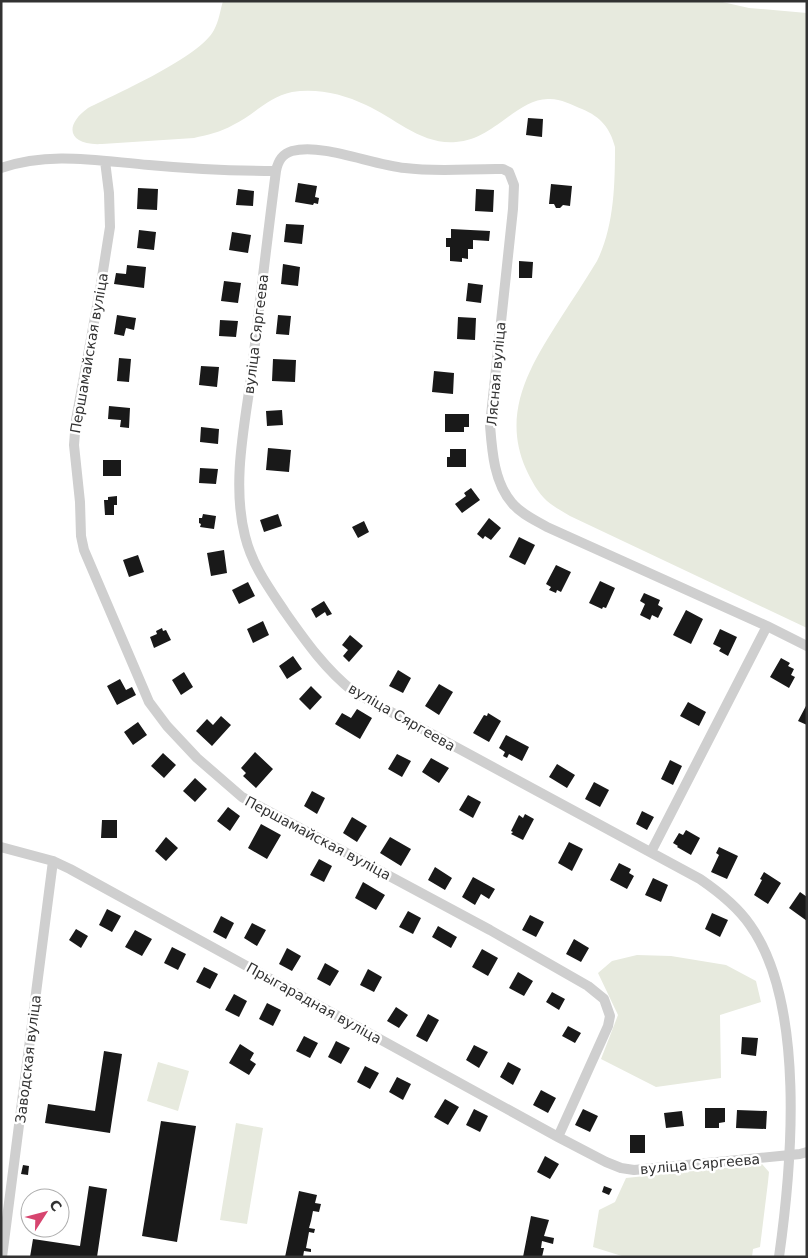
<svg xmlns="http://www.w3.org/2000/svg" width="808" height="1258" viewBox="0 0 808 1258" font-family="'DejaVu Sans',sans-serif">
	<style>
		.green { fill: #e7eade }
		.building { fill: #191919 }
		.lines { fill: none; stroke-linecap: round; stroke-linejoin: round }
		.street { stroke: #cfcfcf; stroke-width: 10 }
		.labels { text-anchor: middle; dominant-baseline: central; stroke-width: 5; stroke-linejoin: round; paint-order: stroke }
		.street-label { font-size: 14px; fill: #323232; stroke: #fff }
	</style>
	<rect width="100%" height="100%" fill="#fff"/>
	<path class="green" d="M223 1H718L749 8 807 13V628L570 516C562 511 554 507 547 501 538 493 531 480 526 469 501 413 530 366 560 319 572 300 585 281 597 261 614 227 615 185 615 147 610 128 601 117 582 109 572 105 561 99 550 99 518 97 494 140 456 142 421 145 395 118 366 105 343 94 317 88 292 92 268 97 254 115 233 125 221 132 207 135 194 138L102 144C70 146 62 127 88 108 118 93 200 57 214 30 219 21 220 11 223 1Z
		M637 955 671 956 726 965 756 981 761 1002 720 1015 721 1078 656 1087 601 1059 618 1015 598 973 612 961Z
		M158 1062 189 1071 178 1111 147 1101Z
		M236 1123 263 1128 247 1224 220 1220Z
		M762 1164 769 1172 768 1182 760 1247 753 1249 752 1257H625L593 1247 599 1210 615 1202 626 1178Z"/>
	<path class="building" d="M528 118 543 119 542 137 526 135Z
		M298 183 317 186 315 197 319 198 318 204 314 203 313 205 295 202Z
		M551 184 572 186 570 206 563 205 560 208H556L554 204H549Z
		M138 188 158 189 157 210 137 209Z
		M238 189 254 191 253 206 236 205Z
		M476 189 494 190 493 212 475 211Z
		M286 224 304 225 302 244 284 242Z
		M451 229 490 231 489 241 473 240V249H468V259L462 258V262L450 261V247H446V238H451Z
		M139 230 156 232 154 250 137 248Z
		M232 232 251 235 248 253 229 250Z
		M519 261 533 262 532 278H519Z
		M283 264 300 267 298 286 281 284Z
		M127 265 146 267 144 288 114 284 116 273 126 274Z
		M224 281 241 283 238 303 221 301Z
		M468 283 483 285 481 303 466 301Z
		M117 315 136 318 134 330 126 328 124 336 114 334Z
		M278 315 291 316 289 335 276 334Z
		M458 317 476 318 475 340 457 339Z
		M220 320 238 321 236 337 219 336Z
		M119 358 131 359 129 382 117 381Z
		M273 359 296 360 295 382 272 381Z
		M201 366 219 367 217 387 199 385Z
		M434 371 454 373 453 394 432 392Z
		M109 406 130 408 129 428 120 427 121 420 108 419Z
		M282 410 283 425 267 426 266 411Z
		M445 414H469V427H464V432H445Z
		M201 427 219 429 218 444 200 442Z
		M268 448 291 450 289 472 266 470Z
		M450 449H466V467H447V457H450Z
		M103 460H121V476H103Z
		M200 468 218 469 216 484 199 483Z
		M471 488 480 500 462 513 455 504 466 496 464 493Z
		M117 496V505H114V515H105L104 500H108V497Z
		M203 514 216 516 214 529 200 527 201 524 199 523V518H202Z
		M278 514 282 526 264 532 260 520Z
		M489 518 501 528 491 540 485 536 483 539 477 534Z
		M364 521 369 532 358 538 352 527Z
		M519 537 535 545 525 565 509 557Z
		M224 550 227 573 211 576 207 553Z
		M138 555 144 572 129 577 123 560Z
		M556 565 571 572 561 592 557 590 556 593 549 590 551 587 546 584Z
		M600 581 615 588 606 608 603 607 602 609 589 603Z
		M248 582 255 596 239 604 232 590Z
		M644 593 660 600 658 605 663 608 658 618 652 615 650 620 640 615 645 604 640 601Z
		M324 601 332 614 327 616 325 612 316 618 311 609Z
		M686 610 703 619 691 644 673 635Z
		M263 621 269 635 253 643 247 629Z
		M162 628 163 631 166 630 171 640 154 648 150 637 157 634 156 631Z
		M720 629 737 637 728 656 719 651 721 648 713 644Z
		M350 635 363 646 349 662 343 656 348 650 342 645Z
		M293 656 302 669 287 679 279 666Z
		M781 658 790 663 788 666 794 669 791 675 795 677 789 688 770 677Z
		M398 670 411 678 403 693 389 686Z
		M184 672 193 687 181 695 172 680Z
		M120 679 126 690 132 687 136 695 117 705 107 686Z
		M439 684 453 692 439 715 425 706Z
		M311 686 322 697 310 710 299 699Z
		M688 702 706 712 699 726 680 716Z
		M807 704V725L798 721Z
		M357 709 372 718 360 739 335 724 342 713 351 718Z
		M488 713 501 721 489 742 473 733 484 715 487 716Z
		M221 716 231 725 212 746 196 731 207 719 213 725Z
		M138 722 147 735 133 745 124 732Z
		M506 735 529 747 522 761 509 754 507 758 503 756 505 752 499 748Z
		M255 752 273 769 256 788 243 776 246 773 241 768Z
		M163 753 176 765 164 778 151 766Z
		M397 754 411 761 402 777 388 769Z
		M431 758 449 768 439 783 422 772Z
		M670 760 682 766 673 785 661 779Z
		M557 764 575 775 567 788 549 777Z
		M195 778 207 789 195 802 183 791Z
		M594 782 609 790 600 807 585 799Z
		M312 791 325 798 317 814 304 806Z
		M468 795 481 802 473 818 459 810Z
		M228 807 240 816 230 831 217 821Z
		M642 811 654 817 647 830 636 824Z
		M525 814 534 819 523 840 511 834 513 832 511 831 519 815 523 818Z
		M352 817 367 826 357 842 343 833Z
		M102 820H117V838H101Z
		M261 824 281 835 267 859 248 848Z
		M686 830 700 838 691 855 677 847 678 846 673 843 679 833 683 835Z
		M166 837 178 848 166 861 155 851Z
		M390 837 411 849 401 866 380 853Z
		M569 842 583 849 572 871 558 863Z
		M719 847 738 856 727 879 711 872 719 855 716 853Z
		M319 859 332 866 324 882 310 875Z
		M619 863 631 869 629 873 634 876 627 889 610 880Z
		M435 867 452 878 445 890 428 880Z
		M764 872 781 883 768 904 754 895 762 880 760 879Z
		M473 877 495 889 489 899 481 894 475 905 462 897Z
		M653 878 668 885 661 902 645 895Z
		M363 882 385 895 376 910 355 898Z
		M800 892 807 897V921L789 908Z
		M107 909 121 916 112 932 99 925Z
		M408 911 421 918 413 934 399 927Z
		M712 913 728 920 720 937 705 929Z
		M530 915 544 922 536 937 522 930Z
		M221 916 234 923 226 939 213 932Z
		M252 923 266 930 257 946 244 938Z
		M438 926 457 937 451 948 432 937Z
		M76 929 88 936 81 948 69 940Z
		M135 930 152 939 142 956 125 947Z
		M574 939 589 948 581 962 566 954Z
		M172 947 186 954 178 970 164 963Z
		M287 948 301 956 292 971 279 964Z
		M482 949 498 958 488 976 472 967Z
		M325 963 339 971 330 986 317 979Z
		M204 967 218 974 210 989 196 982Z
		M368 969 382 977 374 992 360 985Z
		M518 972 533 981 524 996 509 988Z
		M552 992 565 999 559 1010 546 1002Z
		M234 994 247 1001 239 1017 225 1010Z
		M267 1003 281 1010 273 1026 259 1019Z
		M396 1007 408 1015 399 1028 387 1021Z
		M428 1014 439 1020 427 1042 416 1036Z
		M568 1026 581 1033 575 1043 562 1036Z
		M304 1036 318 1043 310 1058 296 1051Z
		M742 1037 758 1038 756 1056 741 1054Z
		M336 1041 350 1048 341 1064 328 1057Z
		M240 1044 254 1053 250 1060 256 1064 249 1075 229 1063Z
		M474 1045 488 1052 479 1068 466 1060Z
		M104 1051 122 1054 110 1133 45 1123 48 1104 95 1111Z
		M508 1062 521 1069 513 1085 500 1077Z
		M365 1066 379 1073 370 1089 357 1082Z
		M397 1077 411 1084 403 1100 389 1092Z
		M541 1090 556 1098 548 1113 533 1105Z
		M445 1099 459 1107 448 1125 434 1117Z
		M705 1108H725V1122L719 1123V1128H705Z
		M474 1109 488 1116 480 1132 466 1125Z
		M583 1109 598 1116 590 1132 575 1125Z
		M737 1110 767 1111 766 1129 736 1128Z
		M682 1111 684 1126 666 1128 664 1113Z
		M161 1121 196 1126 177 1242 142 1236Z
		M630 1135H645V1153H630Z
		M545 1156 559 1164 550 1179 537 1172Z
		M23 1165 29 1166 28 1175 21 1174Z
		M89 1186 107 1189 97 1257H30L33 1239 80 1246Z
		M604 1186 612 1189 609 1195 602 1192Z
		M299 1191 317 1195 315 1203 321 1204 319 1212 313 1211 311 1221 309 1228 315 1229 314 1233 309 1232 306 1248 311 1249V1252L304 1251 303 1257H285Z
		M531 1216 549 1220 544 1236 554 1238 553 1244 542 1241 541 1248H544L542 1257H523Z"/>
	<g class="lines">
		<path class="street" d="M105 161 109 193 110 227 100 290 76 420 74 445 80 502 81 536 84 550 149 702 167 726 197 758 242 797 490 930 588 986 604 999 610 1016 608 1026 558 1137
			M1 168C50 151 99 161 149 165 192 169 234 171 276 171
			M1 847 53 861 70 869 558 1137 606 1162 621 1168 634 1170 800 1154 807 1152
			M651 852 767 626
			M2 1257 53 861
			M779 1257C792 1165 806 1004 750 925 737 906 719 892 700 879L354 692C326 670 306 642 285 612 269 588 252 565 245 536 232 485 244 428 251 378 259 309 267 240 276 171 278 161 282 154 292 151 323 143 372 165 405 168 435 172 466 169 496 169H503L509 172 514 185 513 209 490 425C492 451 494 482 512 503 521 514 535 520 547 527L767 626 807 646"/>
	</g>
	<g class="labels">
		<g class="street-label">
			<text transform="translate(256 334) rotate(-83)">вуліца Сяргеева</text>
			<text transform="translate(89 353) rotate(-80)">Першамайская вуліца</text>
			<text transform="translate(496 374) rotate(-85)">Лясная вуліца</text>
			<text transform="translate(402 717) rotate(30)">вуліца Сяргеева</text>
			<text transform="translate(318 838) rotate(28)">Першамайская вуліца</text>
			<text transform="translate(314 1003) rotate(29)">Прыгарадная вуліца</text>
			<text transform="translate(28 1059) rotate(-83)">Заводская вуліца</text>
			<text transform="translate(700 1164) rotate(-5)">вуліца Сяргеева</text>
		</g>
	</g>
	<rect width="808" height="1258" fill="none" stroke="#323232" stroke-width="5"/>
	<g transform="translate(45 1213) rotate(54)"><circle r="24" fill="#ffffff" stroke="#adadad"/>
	<path d="M0-4L9 19L0 12L-9 19Z" fill="#d7456f"/>
	<text y="-8" font-size="14" font-weight="bold" text-anchor="middle" fill="#323232">С</text>
	</g>
</svg>
